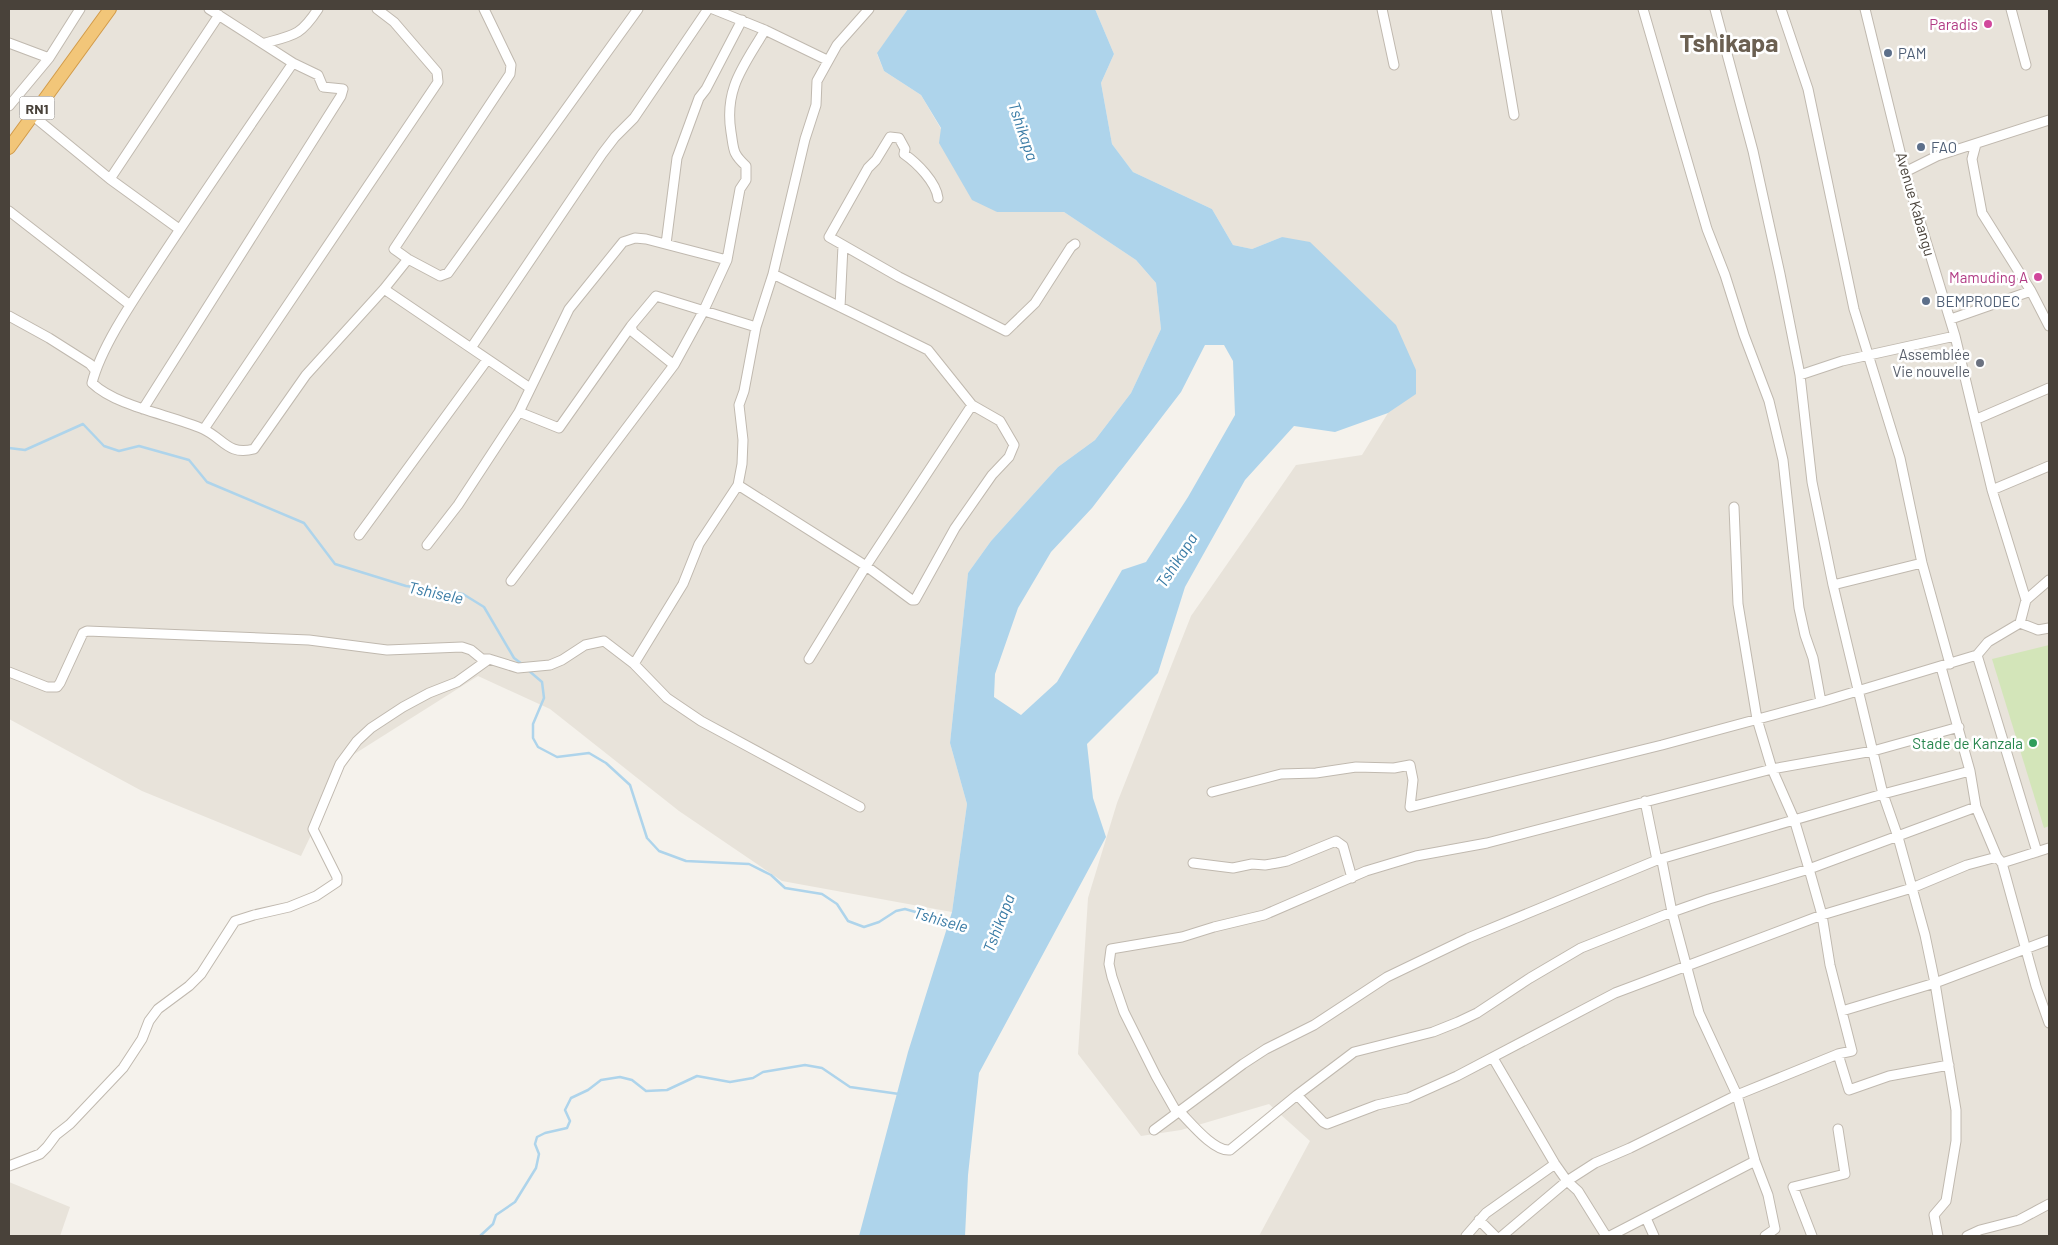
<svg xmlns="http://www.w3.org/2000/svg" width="2058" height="1245" viewBox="0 0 2058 1245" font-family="Barlow,sans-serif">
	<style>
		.residential { fill: #e8e3da }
		.green { fill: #d3e5b9 }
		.water { fill: #aed4eb; fill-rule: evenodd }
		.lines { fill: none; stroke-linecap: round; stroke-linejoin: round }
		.stream { stroke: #aed4eb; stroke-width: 2.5 }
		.minor-casing { stroke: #c0b9af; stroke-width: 11 }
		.highway-casing { stroke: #d29b49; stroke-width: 14 }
		.minor { stroke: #fff; stroke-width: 9 }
		.highway { stroke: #f2c679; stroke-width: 12 }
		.hotel-dot { fill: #d1479c; stroke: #fff; stroke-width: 2 }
		.service-dot { fill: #5c6f8a; stroke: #fff; stroke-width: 2 }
		.worship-dot { fill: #6b7280; stroke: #fff; stroke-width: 2 }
		.leisure-dot { fill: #2e9e5b; stroke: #fff; stroke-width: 2 }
		.labels { text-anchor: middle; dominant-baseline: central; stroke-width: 5; stroke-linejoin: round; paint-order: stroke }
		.shield { fill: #fff; stroke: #807b75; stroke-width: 1 }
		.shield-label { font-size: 14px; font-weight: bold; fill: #49423a }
		.hotel-label { font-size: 15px; fill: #b23c85; stroke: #fff; text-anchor: end }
		.service-label { font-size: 15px; fill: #4e5e75; stroke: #fff; text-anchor: start }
		.street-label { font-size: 15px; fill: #49423a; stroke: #fff }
		.worship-label { font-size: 15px; fill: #5b616d; stroke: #fff; text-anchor: end }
		.leisure-label { font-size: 15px; fill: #27864d; stroke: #fff; text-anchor: end }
		.water-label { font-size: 16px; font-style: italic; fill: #397ba5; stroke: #fff }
		.town-label { font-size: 25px; font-weight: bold; fill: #6b6052; stroke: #fff }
	</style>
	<rect width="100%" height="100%" fill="#f5f2ec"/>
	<path class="residential" d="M9 9H908L877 54 884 71 921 95 941 129 997 212H1064L1136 260 1156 283 1161 329 1131 393 1095 440 1058 467 991 541 968 573 950 743 967 804 952 912 782 881 679 811 550 709 478 676 348 758 301 856 142 791 9 719Z
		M1095 9H2049V1236H1259L1310 1141 1269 1104 1181 1130 1141 1136 1078 1054 1088 898 1117 803 1191 616 1296 465 1362 455 1388 413 1416 393V370L1282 237 1252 249 1233 245 1212 209 1133 172 1112 144 1101 83 1114 54Z
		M9 1182 70 1207 60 1236H9Z"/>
	<path class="green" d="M2049 645V826L2044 828 1992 659Z"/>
	<path class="water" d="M908 9H1095L1114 54 1101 83 1112 144 1133 172 1212 209 1233 245 1252 249 1282 237 1310 242 1396 325 1416 370V394L1388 413 1335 432 1294 426 1245 480 1185 587 1158 673 1087 744 1093 798 1106 837 979 1073 968 1175 965 1236H859L908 1052 952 912 967 804 950 743 968 573 991 541 1058 467 1095 440 1131 393 1161 329 1156 283 1136 260 1064 212H997L972 200 939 143 941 128 921 95 884 71 877 53ZM1205 345H1224L1233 361 1235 415 1188 497 1146 562 1122 570 1057 682 1021 715 994 697 995 674 1018 608 1051 552 1092 508 1181 392Z"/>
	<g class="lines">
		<path class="stream" d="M9 448 25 450 83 424 104 446 119 451 139 446 189 460 207 482 304 523 335 564 406 586 463 594 484 607 514 658 522 664
			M528 670 542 682 544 698 533 724V738L538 747 557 757 589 753 606 763 630 785 647 838 659 851 686 861 749 864 771 875 785 888 822 894 837 904 848 921 864 927 879 922 896 911 905 909 951 922
			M480 1236 493 1224 496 1215 515 1202 536 1168 539 1154 535 1144 537 1137 545 1133 567 1128 570 1121 565 1110 571 1098 588 1090 601 1080 620 1077 632 1080 646 1091 667 1090 697 1076 730 1082 753 1078 763 1072 805 1065 822 1068 850 1087 899 1094"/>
		<defs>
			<path id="minor" d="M484 9 511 65 510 74 394 249 408 259 440 276 448 273 638 9
				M713 9 765 30 827 60
				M1382 9 1394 65
				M1496 9 1514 115
				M1643 9 1707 229 1725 275 1744 335 1769 401 1783 460 1799 608 1805 635 1813 658 1821 702
				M1715 9 1753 151 1780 274 1800 375 1812 482 1833 585 1883 794 1898 837 1925 935 1935 983 1956 1110V1141L1946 1201 1934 1215 1938 1236
				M1781 9 1808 89 1854 309 1900 458 1922 563 1950 664
				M1865 9 1905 172 1955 336 1992 490 2026 600
				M2011 9 2026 65
				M9 43 49 58
				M265 43C295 35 301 35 318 9
				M293 63C247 130 200 198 155 267 134 299 101 347 92 383 117 407 172 415 203 429 223 438 228 456 254 449L306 375 384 289 408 259
				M9 106 49 58 80 9
				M32 115 110 179 179 229
				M1976 144 1972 159 1982 213 2031 291 2049 326
				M1905 172 1937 156 2049 120
				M110 179 219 15
				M938 198C936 182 917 163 904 154L905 149 899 138 890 137 876 160 868 168 829 237 899 277 1006 331 1035 303 1071 247 1075 244
				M9 211 130 305
				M666 244 677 158 699 98 706 89 742 20
				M384 289 530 388
				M840 307 843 246
				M9 316 49 338 90 364 95 370
				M1951 319 2031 291
				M631 326 633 332 674 365
				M471 348 602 154 615 137 634 118 708 9
				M1800 375 1842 361 1955 336
				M143 409 341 96 343 89 323 87 318 75 293 63 209 9
				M519 412 559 428 631 326 656 296 756 327
				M1977 419 2049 388
				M204 429 438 82 437 72 394 22 377 9
				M738 485 866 566 912 600H915L955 528 992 475 1009 457 1014 445 1000 421 972 405 928 350 773 274
				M1992 490 2049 466
				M359 535 487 360
				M427 545 458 505 519 412 569 309 623 242 635 238 646 239 727 260
				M511 581 674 365 703 312 727 260 740 189 746 180V166C732 153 734 150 731 132 724 88 744 66 765 30
				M1833 585 1922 563
				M2020 623 2038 630 2049 628
				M1977 655 2037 852
				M809 659 866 566 972 405
				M634 664 683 584 699 544 738 485 742 464 743 440 739 405 744 391 756 327 773 274 805 139 816 105 817 81 837 45 869 9
				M1941 667 1970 771 1976 807 1997 857
				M9 672 47 687H57L60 683 83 633 87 631 309 640 387 650 462 647 471 650 482 659H489L518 668 550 665 562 660 585 645 604 641 634 664 667 698 701 721 860 807
				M1212 792 1281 774 1316 773 1356 767 1394 768 1410 765 1413 780 1410 807 1662 745 1821 702 1977 655 1988 642 2020 623 2026 600 2049 580
				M1645 801 1657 860 1662 861 1672 912 1699 1013 1737 1095 1755 1161 1768 1195 1775 1229 1765 1236
				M1193 863 1233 868 1252 864 1265 865 1277 863 1287 861 1336 841 1343 846 1352 878
				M2002 863 2036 986 2049 1023
				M1842 1011 1935 983 2049 940
				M1838 1054 1849 1090 1889 1076 1949 1065
				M1493 1058 1555 1164 1567 1181 1578 1191 1606 1236
				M1297 1095 1323 1122 1327 1124 1377 1105 1408 1098 1457 1076 1615 993 1822 915 1912 888 1967 865 1997 857 2002 863 2049 848
				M1180 1112C1190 1122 1214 1152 1230 1150L1297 1095 1354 1052 1433 1032 1458 1022 1477 1013 1530 978 1581 948 1672 912 1709 899 1809 869 1976 807
				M1177 1113 1156 1076 1124 1012 1112 977 1109 964 1111 949 1182 937 1214 927 1264 915 1366 871 1416 856 1487 843 1772 769 1873 751 1959 727
				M1154 1130 1243 1064 1266 1049 1314 1025 1387 977 1468 938 1657 860 1883 794 1970 771
				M9 1166 40 1154 47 1147 56 1135 70 1124 123 1068 142 1039 149 1021 158 1009 189 986 201 974 235 921 254 915 289 907 316 896 337 882V877L313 829 340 764 357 741 371 728 403 707 429 693 457 682 489 659
				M1646 1218 1654 1236
				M1479 1220 1495 1236
				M1466 1236 1486 1213 1555 1164
				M1502 1236 1567 1181 1595 1163 1630 1148 1737 1095 1838 1054 1852 1051 1830 965 1822 915 1809 869 1794 819 1772 769 1757 719 1738 604 1734 507
				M1610 1236 1755 1161
				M1812 1236 1793 1187 1845 1174 1838 1129
				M1967 1236 1980 1230 2019 1220 2049 1204"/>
			<path id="highway" d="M9 148 110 9"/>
		</defs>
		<use href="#minor" class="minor-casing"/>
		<use href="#highway" class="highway-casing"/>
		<use href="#minor" class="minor"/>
		<use href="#highway" class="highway"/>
	</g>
	<g class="hotel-dot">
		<circle cx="1988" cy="24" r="5"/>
		<circle cx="2038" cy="277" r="5"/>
	</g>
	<g class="service-dot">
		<circle cx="1888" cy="53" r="5"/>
		<circle cx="1921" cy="147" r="5"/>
		<circle cx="1926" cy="301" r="5"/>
	</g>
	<circle class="worship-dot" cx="1980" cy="363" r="5"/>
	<circle class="leisure-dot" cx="2033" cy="743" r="5"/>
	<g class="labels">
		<rect class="shield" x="19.5" y="96.5" width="35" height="23" rx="4"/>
		<g class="shield-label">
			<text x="37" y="108">RN1</text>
		</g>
		<g class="hotel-label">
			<text x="1978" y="24">Paradis</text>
			<text x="2028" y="277">Mamuding A</text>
		</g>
		<g class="service-label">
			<text x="1898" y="53">PAM</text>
			<text x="1931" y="147">FAO</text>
			<text x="1936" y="301">BEMPRODEC</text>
		</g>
		<g class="street-label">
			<text transform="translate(1916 204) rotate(74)">Avenue Kabangu</text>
		</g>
		<g class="worship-label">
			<text x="1970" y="354">Assemblée<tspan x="1970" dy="17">Vie nouvelle</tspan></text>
		</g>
		<g class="leisure-label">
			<text x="2023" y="743">Stade de Kanzala</text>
		</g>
		<g class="water-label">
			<text transform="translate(1024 131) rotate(71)">Tshikapa</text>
			<text transform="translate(1176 560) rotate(-57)">Tshikapa</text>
			<text transform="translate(436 592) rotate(12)">Tshisele</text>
			<text transform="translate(941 919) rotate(16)">Tshisele</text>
			<text transform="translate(998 923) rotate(-69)">Tshikapa</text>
		</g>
		<g class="town-label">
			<text x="1729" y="42">Tshikapa</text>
		</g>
	</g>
	<rect width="2058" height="1245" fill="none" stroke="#49423a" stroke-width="20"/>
</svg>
